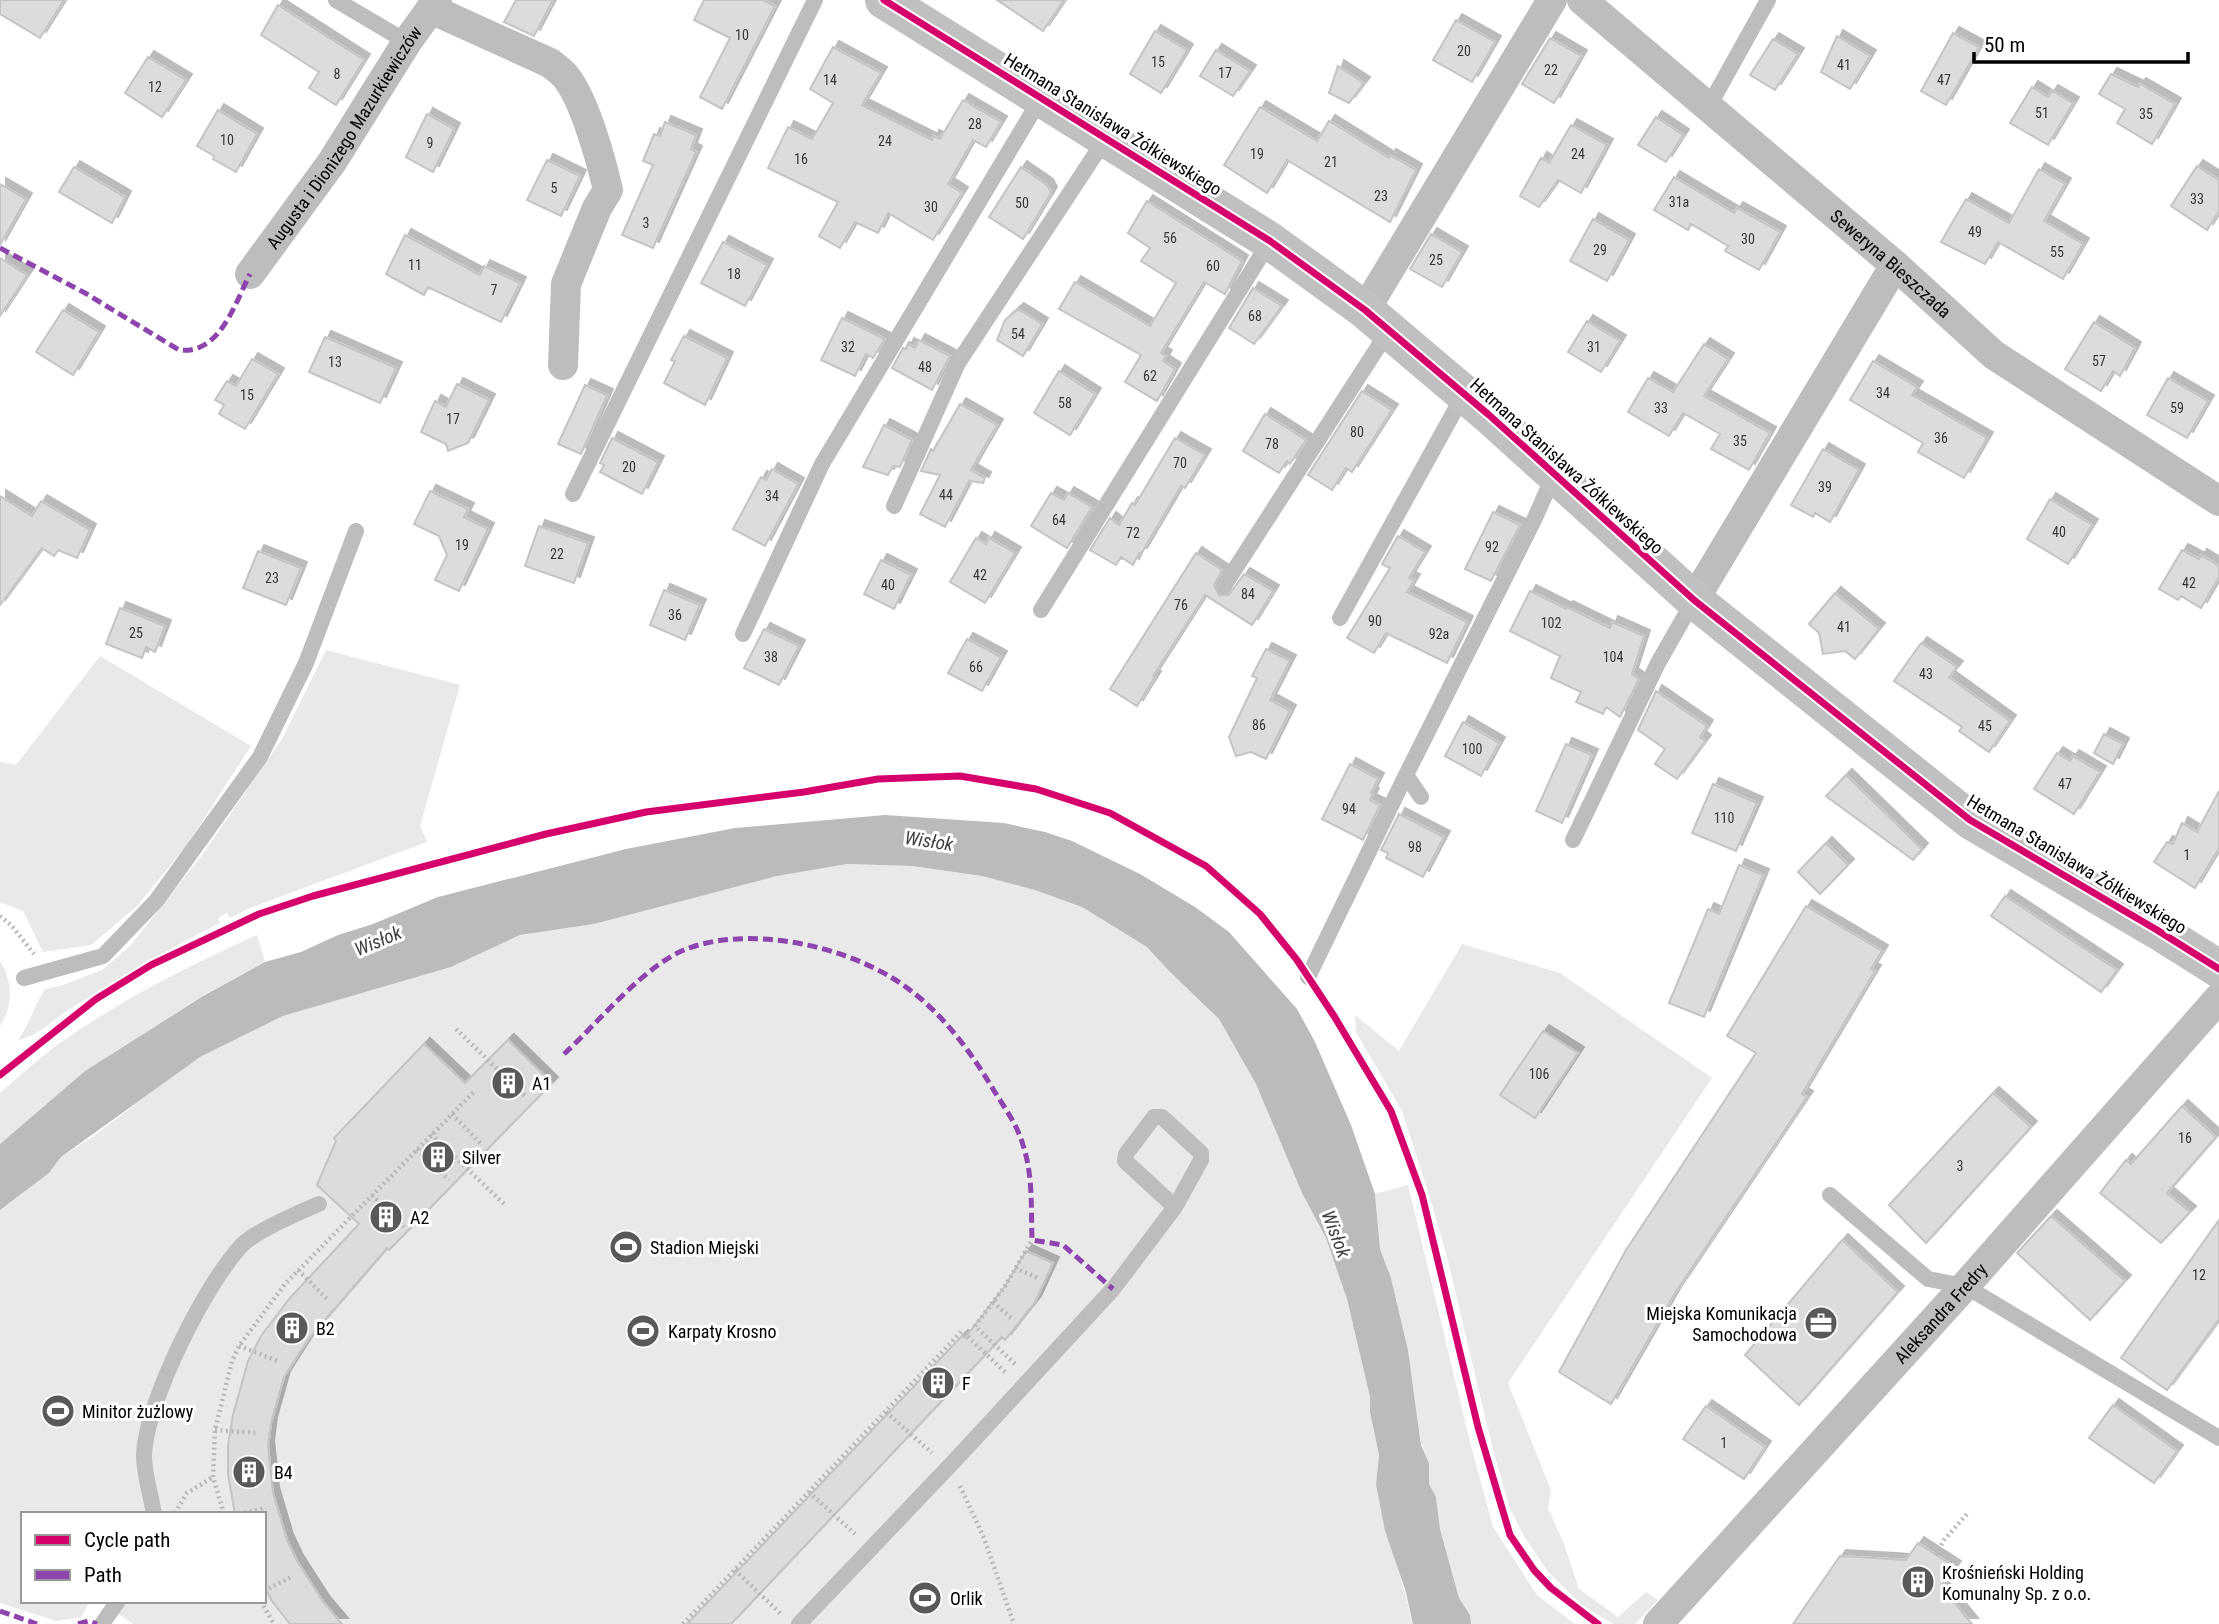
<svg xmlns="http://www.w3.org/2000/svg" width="2219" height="1624" viewBox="0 0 2219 1624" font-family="'Roboto Condensed',sans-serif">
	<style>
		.green { fill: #e9e9e9 }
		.water { fill: #bbb }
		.building { fill: #dcdcdc; stroke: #c4c4c4; stroke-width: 2; filter: url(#shadow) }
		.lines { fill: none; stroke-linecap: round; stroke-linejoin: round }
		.path { stroke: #b8b8b8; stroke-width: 4.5; stroke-dasharray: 2 3.5; stroke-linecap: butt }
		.lane { stroke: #bdbdbd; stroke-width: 16 }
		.street { stroke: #bdbdbd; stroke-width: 30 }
		.secondary { stroke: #c0c0c0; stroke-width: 38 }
		.quiet { stroke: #8e44ad; stroke-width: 5; stroke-dasharray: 10 5; stroke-linecap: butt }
		.cycleway-casing { stroke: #fff; stroke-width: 11 }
		.cycleway { stroke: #d6006c; stroke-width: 7 }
		.labels { text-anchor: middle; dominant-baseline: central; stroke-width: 6; stroke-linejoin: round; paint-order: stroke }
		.number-label { font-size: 14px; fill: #373737 }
		.street-label { font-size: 18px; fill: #000; stroke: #fff }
		.poi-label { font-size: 18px; fill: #000; stroke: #fff; text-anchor: start }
		.water-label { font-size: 19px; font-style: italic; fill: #3f3f3f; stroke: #fff }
	</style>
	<defs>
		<filter id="shadow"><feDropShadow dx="6" dy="-6" stdDeviation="0" flood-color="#0004"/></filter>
	</defs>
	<rect width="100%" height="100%" fill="#fff"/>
	<path class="green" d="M326 650 460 685 420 826 427 842 250 908 230 918 227 913 218 918 220 923C169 948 121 977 73 1007 54 1018 40 1036 18 1040 30 1024 34 1005 45 989L60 986 102 970 130 946 202 855 282 739Z
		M100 656 251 746 187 845 137 906 91 945 43 952 23 911 0 902V762L16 765Z
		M847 864 912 866 982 876 1035 890 1082 907 1147 947 1169 971 1219 1019 1256 1084 1302 1193 1326 1238 1347 1299 1370 1397V1412L1379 1455 1376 1484 1413 1624H133L100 1601H264V1514H23V1601H90L81 1617 56 1621 0 1603V1210L49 1173 61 1157 94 1136 172 1076 200 1057 283 1016 451 967 520 935 594 924 777 876Z
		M257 935 265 962 202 996 85 1071 0 1144V1093C24 1072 49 1049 76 1032 132 994 195 963 257 935Z
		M1462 944 1560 973 1712 1078 1508 1383 1551 1490 1548 1508 1564 1544 1579 1589 1618 1617 1646 1592 1658 1600 1635 1624H1613L1582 1605 1549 1573 1525 1538 1510 1509 1493 1450 1446 1253 1427 1188 1402 1111 1356 1032 1355 1015 1399 1051Z
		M0 961C13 980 13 1007 0 1026Z
		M1408 1185 1471 1446 1493 1527 1537 1595 1575 1624H1471L1470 1615 1459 1598 1440 1529 1436 1497 1429 1485V1463L1421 1443 1408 1350 1391 1278 1380 1249 1375 1194Z"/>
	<path class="water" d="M885 815 1004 823 1045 832 1072 841 1140 874 1195 907 1229 932 1297 1009 1315 1042 1351 1125 1375 1194 1380 1249 1391 1278 1408 1350 1421 1445 1429 1463V1484L1436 1497 1440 1529 1459 1598 1470 1615 1471 1624H1413L1405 1589 1385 1531 1376 1484 1379 1455 1370 1412V1397L1347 1299 1326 1238 1302 1193 1256 1084 1219 1019 1169 971 1147 947 1082 907 1035 890 982 876 912 866 847 864 777 876 594 924 520 935 451 967 283 1016 200 1057 61 1157 49 1173 0 1210V1144L85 1071 203 996 265 962 301 952 338 935 373 924 438 897 626 849 735 828Z"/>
	<path class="building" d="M0 0H64L40 38 0 14Z
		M516 0H553L534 36 504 22Z
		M704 0H763L775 6 722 109 700 97 730 38 694 20Z
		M997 0H1064L1043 31Z
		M278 5 364 60 336 105 309 88 319 72 261 35Z
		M1456 20 1495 42 1472 82 1433 60Z
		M1155 31 1187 50 1161 93 1130 74Z
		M1953 33 1979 47 1946 105 1921 91Z
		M1837 36 1870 56 1850 89 1821 72Z
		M1550 38 1581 56 1554 103 1522 84Z
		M1773 39 1798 54 1775 90 1750 75Z
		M833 47 881 73 862 105 932 140 933 136 940 139 963 100 1001 122 986 147 973 140 948 184 962 193 933 240 888 213 878 233 855 222 840 248 819 236 838 202 768 168 788 127 812 139 833 103 810 89Z
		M1216 50 1250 71 1233 96 1200 76Z
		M148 57 186 80 162 117 125 93Z
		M1338 66 1364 83 1349 103 1329 93Z
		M2111 74 2138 87 2140 84 2175 104 2152 144 2117 123 2125 109 2099 94Z
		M2032 87 2048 97 2052 91 2073 103 2048 145 2010 123Z
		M1260 107 1317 141 1329 121 1389 158 1390 155 1416 170 1390 222 1287 160 1267 193 1224 165Z
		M218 110 257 134 236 172 213 159 214 156 197 146Z
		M427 114 454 129 433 172 406 157Z
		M1656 117 1683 135 1666 162 1638 145Z
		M665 122 696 135 691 149 696 152 653 248 622 235 653 165 643 161 654 134 660 136Z
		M1571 125 1607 145 1581 193 1558 180 1539 207 1520 196 1541 158 1549 163Z
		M547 160 580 176 561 216 527 200Z
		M2197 166 2219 180V211L2207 230 2171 206Z
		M74 167 125 197 112 223 59 192Z
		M1021 167 1047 185 1051 193 1023 239 989 217Z
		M2039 169 2065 184 2044 221 2083 244 2063 279 1998 242 1985 264 1941 242 1966 199 2009 223Z
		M1674 177 1734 213 1737 208 1780 232 1759 270 1725 251 1728 246 1691 224 1688 230 1654 210Z
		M0 184 26 199 0 245Z
		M1147 201 1242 261 1225 294 1204 282 1161 353 1166 356 1163 361 1175 369 1157 401 1125 382 1141 355 1059 309 1075 282 1150 326 1176 283 1141 261 1150 248 1128 233Z
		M1593 219 1629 240 1607 281 1570 261Z
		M1431 234 1462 252 1442 287 1410 269Z
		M405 235 480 275 484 266 520 283 501 322 428 287 424 295 386 274Z
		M723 242 767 265 745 306 701 283Z
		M0 258 27 275 0 316Z
		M1253 288 1282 306 1254 344 1229 328Z
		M1018 309 1042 324 1023 356 997 340 1005 320Z
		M63 310 99 332 73 375 36 352Z
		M842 318 885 339 873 358 866 354 855 376 821 360Z
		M1587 321 1620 341 1601 372 1568 352Z
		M2094 322 2135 348 2120 376 2113 371 2101 391 2065 369Z
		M684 336 727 358 705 405 664 383 675 361 671 360Z
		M325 337 396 368 380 403 309 372Z
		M919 340 950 356 932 390 892 368 903 348 906 349 908 344 915 348Z
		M1704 344 1728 359 1704 396 1770 433 1749 470 1711 449 1720 434 1683 413 1669 436 1628 412 1648 378 1673 392Z
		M252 359 278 374 245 429 219 414 224 405 215 400 227 381 236 386Z
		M1873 361 1917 387 1912 395 1987 438 1964 478 1918 452 1923 443 1850 400Z
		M1059 371 1095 394 1070 435 1034 413Z
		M2168 378 2208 401 2187 438 2147 415Z
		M457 384 489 400 468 443 448 451 446 444 421 432 435 401 446 407Z
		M585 385 607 395 581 454 558 444Z
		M1362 391 1392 410 1352 472 1346 468 1332 490 1308 475Z
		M960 404 997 425 971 470 985 478 983 483 969 481 945 527 920 514 940 475 921 471 931 449 933 451Z
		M1265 414 1306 440 1290 464 1287 461 1279 473 1243 451Z
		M884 425 912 440 900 467 893 466 888 475 863 467Z
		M612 438 658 462 642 494 600 472 604 465 600 463Z
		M1175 438 1205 455 1185 488 1181 486 1141 554 1139 553 1133 565 1121 557 1116 565 1090 550 1110 518 1119 525 1132 503 1135 505Z
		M1823 449 1859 470 1830 522 1815 513 1813 517 1791 505Z
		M772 469 798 484 765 546 733 529 761 477 766 480Z
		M430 491 468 509 464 517 488 529 459 591 435 580 447 555 439 536 414 524Z
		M1051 493 1064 500 1068 493 1092 507 1067 548 1031 526Z
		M0 496 32 516 41 501 90 530 77 558 58 550 54 556 42 548 0 605Z
		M2050 499 2092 525 2068 564 2027 539Z
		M1493 512 1520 525 1491 581 1465 569Z
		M539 526 588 543 574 583 525 566Z
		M1398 536 1425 552 1409 578 1414 580 1407 592 1467 622 1447 663 1386 633 1374 653 1347 638 1390 568 1382 564Z
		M976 538 986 544 989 538 1015 553 985 603 950 582Z
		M2182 550 2199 559 2201 555 2219 566V577L2201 608 2181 596 2178 600 2159 589Z
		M258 551 301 568 286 605 243 588Z
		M1196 553 1222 570 1214 585 1219 595H1229L1244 574 1273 591 1252 625 1205 595 1153 676 1155 677 1137 706 1110 689Z
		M881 560 911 575 894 609 864 594Z
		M664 590 700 605 685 640 650 625Z
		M1530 591 1566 609 1567 607 1610 628 1612 622 1644 636 1632 674 1639 679 1620 717 1606 707 1603 714 1576 702 1581 692 1551 678 1560 656 1510 631Z
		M1835 593 1879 629 1855 659 1845 651 1823 654 1819 633 1809 624Z
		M120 608 165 626 155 652 146 647 142 658 106 644Z
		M764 629 799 646 779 685 744 668Z
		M967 639 1001 657 982 691 948 673Z
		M1921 643 1957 667 1949 677 2010 721 1989 752 1959 731 1962 727 1894 681Z
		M1266 649 1290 661 1270 700 1290 711 1266 759 1251 752 1236 756 1229 737 1257 678 1252 676Z
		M1656 691 1707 726 1700 737 1705 741 1677 779 1655 764 1665 749 1638 730Z
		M1463 722 1499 743 1481 776 1445 756Z
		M2104 734 2123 744 2113 764 2094 753Z
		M1566 744 1592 755 1562 823 1536 811Z
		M2057 753 2070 761 2073 756 2100 772 2074 814 2034 789Z
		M1350 764 1378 779 1371 793 1373 794 1370 800 1380 805 1363 840 1322 819Z
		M1846 775 1922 849 1913 860 1826 796Z
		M1713 784 1757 803 1736 851 1692 833Z
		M2219 791V848L2195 888 2154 862 2167 842 2173 844 2182 823 2197 832Z
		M1399 814 1444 837 1423 877 1386 858 1388 853 1381 850Z
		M1826 843 1848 865 1820 894 1798 872Z
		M1739 865 1763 875 1704 1017 1669 1003 1708 909 1719 914Z
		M2005 896 2117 970 2101 992 1991 916Z
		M1806 906 1882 951 1871 969 1875 971 1802 1094 1807 1097 1675 1293 1611 1404 1559 1372 1626 1250 1756 1053 1727 1036Z
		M1543 1031 1578 1053 1535 1118 1500 1095Z
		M508 1040 552 1083 389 1250 387 1248 309 1338 284 1377 271 1423 268 1446 273 1493 287 1540 297 1561 324 1603 342 1624H290L272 1601 264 1586V1514H235L228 1474V1445L233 1415 248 1361 261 1336 290 1298 359 1224 317 1185 336 1141 334 1138 424 1044 465 1083Z
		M1993 1093 2031 1127 1926 1243 1889 1205Z
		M2182 1106 2216 1137 2167 1193 2190 1212 2161 1243 2100 1193 2126 1160 2131 1164Z
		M2051 1216 2125 1281 2090 1320 2017 1253Z
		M2219 1220V1319L2167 1390 2121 1358Z
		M1842 1240 1898 1292 1799 1405 1745 1355Z
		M1026 1251 1053 1263 1035 1302 1005 1340 1002 1337 731 1624H687L962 1336 965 1338 1005 1286Z
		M2113 1405 2177 1451 2154 1483 2089 1438Z
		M1706 1406 1765 1447 1744 1479 1683 1439Z
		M1918 1543 1955 1567 1941 1586 1972 1624H1793L1840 1556 1906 1560Z"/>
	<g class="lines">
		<path class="path" d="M0 916 12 926 34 954
			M456 1029 527 1098
			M452 1114 482 1145
			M431 1134 505 1205
			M417 1149 449 1180
			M372 1195 404 1227
			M1015 1268 1038 1278
			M298 1270 327 1299
			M993 1302 1011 1318
			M239 1346 278 1361
			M1015 1364 975 1326 1005 1286 1032 1240
			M886 1412 932 1453
			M215 1430 257 1433
			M960 1486 984 1538 1014 1624
			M809 1492 855 1534
			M175 1513 187 1493 213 1477
			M224 1514 213 1477 215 1430 232 1361 239 1346 285 1284 475 1091
			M239 1514 266 1508
			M1936 1555 1944 1540 1967 1514
			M735 1570 782 1615
			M264 1591 291 1577
			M261 1601 274 1624
			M683 1624 962 1331 1006 1373"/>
		<path class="lane" d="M336 0 407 42
			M1709 106 1768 0
			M573 494 815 0
			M894 506 958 363 1106 138
			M1224 586 1389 330
			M1041 610 1270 241
			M1340 618 1464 394
			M743 634 822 464 1041 98
			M1421 797 1406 775 1534 520 1554 475
			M1573 840 1658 663 1694 600
			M1308 977 1406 775
			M24 978 103 956 156 901 260 757 306 663 356 531
			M1830 1195 1928 1279 1965 1286 2219 1438
			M154 1514C151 1495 144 1474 144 1455 146 1402 206 1282 243 1244 258 1230 300 1212 319 1204
			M102 1624 118 1601
			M799 1624 958 1457 1113 1289 1175 1207 1201 1160V1153L1162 1117H1154L1126 1154 1125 1161 1175 1207"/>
		<g class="street">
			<path id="s1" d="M1582 0 1895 265 1994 355 2219 501"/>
			<path d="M431 9 550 63C555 67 562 72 566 77 585 101 601 160 608 190L597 208 566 284 563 365"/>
			<path id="s2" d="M250 274 332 162 407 42 437 0"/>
			<path d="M1365 310 1552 0"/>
			<path d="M1694 600 1895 265"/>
			<path id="s3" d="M1658 1624 1965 1286 2219 998"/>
		</g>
		<path class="secondary" d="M884 0 1270 241 1365 310 1489 415 1694 600 1970 820 2157 930 2219 969"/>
		<path class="quiet" d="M0 248 85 293 179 350C220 355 235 303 250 274
			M564 1054C599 1022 646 963 689 948 751 926 839 945 894 979 936 1005 968 1047 993 1089 1004 1107 1017 1124 1023 1145 1033 1175 1031 1208 1032 1240L1063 1245 1113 1289
			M0 1611 37 1624
			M78 1624 88 1621 97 1624"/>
		<defs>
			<path id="cycleway" d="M884 0 1270 241 1365 310 1489 415 1694 600 1970 820 2157 930 2219 969
				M0 1075 96 999 151 965 259 914 313 896 546 834 646 812 804 792 878 779 960 776 1036 789 1110 813 1206 866 1260 914 1297 960 1334 1016 1391 1111 1422 1195 1478 1427 1510 1535 1534 1570 1551 1588 1598 1624"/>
		</defs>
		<use href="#cycleway" class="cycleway-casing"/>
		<use href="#cycleway" class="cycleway"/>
	</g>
	<defs>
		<symbol id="building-disc" viewBox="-11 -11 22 22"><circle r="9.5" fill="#595959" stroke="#fff"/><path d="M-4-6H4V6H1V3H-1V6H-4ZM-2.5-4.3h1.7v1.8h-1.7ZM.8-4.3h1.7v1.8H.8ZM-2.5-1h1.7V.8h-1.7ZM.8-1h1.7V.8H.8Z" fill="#fff"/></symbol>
		<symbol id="stadium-disc" viewBox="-11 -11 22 22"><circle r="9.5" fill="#595959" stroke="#fff"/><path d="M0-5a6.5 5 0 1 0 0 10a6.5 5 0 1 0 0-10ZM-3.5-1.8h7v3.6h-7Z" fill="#fff"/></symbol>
		<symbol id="office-disc" viewBox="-11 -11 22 22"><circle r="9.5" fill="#595959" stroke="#fff"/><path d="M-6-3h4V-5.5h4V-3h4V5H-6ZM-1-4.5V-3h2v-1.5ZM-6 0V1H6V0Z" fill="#fff"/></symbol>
	</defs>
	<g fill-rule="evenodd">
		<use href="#building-disc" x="489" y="1064" width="38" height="38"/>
		<use href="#building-disc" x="419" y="1138" width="38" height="38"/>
		<use href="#building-disc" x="367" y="1198" width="38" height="38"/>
		<use href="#stadium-disc" x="607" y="1228" width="38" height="38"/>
		<use href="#office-disc" x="1802" y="1304" width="38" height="38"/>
		<use href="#building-disc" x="273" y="1309" width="38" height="38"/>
		<use href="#stadium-disc" x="624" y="1312" width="38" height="38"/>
		<use href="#building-disc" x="919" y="1364" width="38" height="38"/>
		<use href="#stadium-disc" x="39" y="1392" width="38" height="38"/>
		<use href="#building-disc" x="230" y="1453" width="38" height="38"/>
		<use href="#building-disc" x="1899" y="1563" width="38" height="38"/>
		<use href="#stadium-disc" x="906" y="1579" width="38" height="38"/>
	</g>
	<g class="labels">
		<g class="number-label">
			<text x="742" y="35">10</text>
			<text x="1464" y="51">20</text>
			<text x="1158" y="62">15</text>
			<text x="1844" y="65">41</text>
			<text x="1551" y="70">22</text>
			<text x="1225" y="73">17</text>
			<text x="337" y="74">8</text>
			<text x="830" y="80">14</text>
			<text x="1944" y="80">47</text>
			<text x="155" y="87">12</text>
			<text x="2042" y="113">51</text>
			<text x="2146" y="114">35</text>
			<text x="975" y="124">28</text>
			<text x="227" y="140">10</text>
			<text x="885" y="141">24</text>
			<text x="430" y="143">9</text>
			<text x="1257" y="154">19</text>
			<text x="1578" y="154">24</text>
			<text x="801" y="159">16</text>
			<text x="1331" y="162">21</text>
			<text x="554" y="188">5</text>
			<text x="1381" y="196">23</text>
			<text x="2197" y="199">33</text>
			<text x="1679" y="202">31a</text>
			<text x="1022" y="203">50</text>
			<text x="931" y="207">30</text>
			<text x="646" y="223">3</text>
			<text x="1975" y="232">49</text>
			<text x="1170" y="238">56</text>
			<text x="1748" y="239">30</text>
			<text x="1600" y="250">29</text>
			<text x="2057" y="252">55</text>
			<text x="1436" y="260">25</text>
			<text x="415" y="265">11</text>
			<text x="1213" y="266">60</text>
			<text x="734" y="274">18</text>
			<text x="494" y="290">7</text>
			<text x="1255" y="316">68</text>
			<text x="1018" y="334">54</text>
			<text x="848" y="347">32</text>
			<text x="1594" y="347">31</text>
			<text x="2099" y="361">57</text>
			<text x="335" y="362">13</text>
			<text x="925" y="367">48</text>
			<text x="1150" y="376">62</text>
			<text x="1883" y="393">34</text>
			<text x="247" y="395">15</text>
			<text x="1065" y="403">58</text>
			<text x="1661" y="408">33</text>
			<text x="2177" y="408">59</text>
			<text x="453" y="419">17</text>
			<text x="1357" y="432">80</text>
			<text x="1941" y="438">36</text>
			<text x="1740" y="441">35</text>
			<text x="1272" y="444">78</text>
			<text x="1180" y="463">70</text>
			<text x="629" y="467">20</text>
			<text x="1825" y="487">39</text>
			<text x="946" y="495">44</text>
			<text x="772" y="496">34</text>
			<text x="1059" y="520">64</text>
			<text x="2059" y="532">40</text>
			<text x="1133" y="533">72</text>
			<text x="462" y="545">19</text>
			<text x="1492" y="547">92</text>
			<text x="557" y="554">22</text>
			<text x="980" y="575">42</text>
			<text x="272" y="578">23</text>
			<text x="2189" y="583">42</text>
			<text x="888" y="585">40</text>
			<text x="1248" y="594">84</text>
			<text x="1181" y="605">76</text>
			<text x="675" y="615">36</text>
			<text x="1375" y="621">90</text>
			<text x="1551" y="623">102</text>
			<text x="1844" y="627">41</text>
			<text x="136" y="633">25</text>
			<text x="1439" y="634">92a</text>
			<text x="771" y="657">38</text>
			<text x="1613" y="657">104</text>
			<text x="976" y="667">66</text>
			<text x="1926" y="674">43</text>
			<text x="1259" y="725">86</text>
			<text x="1985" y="726">45</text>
			<text x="1472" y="749">100</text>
			<text x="2065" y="784">47</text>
			<text x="1349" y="809">94</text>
			<text x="1724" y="818">110</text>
			<text x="1415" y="847">98</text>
			<text x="2187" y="855">1</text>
			<text x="1539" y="1074">106</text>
			<text x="2185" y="1138">16</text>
			<text x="1960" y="1166">3</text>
			<text x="2199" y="1275">12</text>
			<text x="1724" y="1443">1</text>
		</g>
		<g class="street-label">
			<text transform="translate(1113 124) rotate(32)">Hetmana Stanisława Żółkiewskiego</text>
			<text stroke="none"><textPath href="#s2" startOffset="166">Augusta i Dionizego Mazurkiewiczów</textPath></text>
			<text stroke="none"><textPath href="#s1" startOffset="406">Seweryna Bieszczada</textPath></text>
			<text transform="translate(1567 466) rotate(42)">Hetmana Stanisława Żółkiewskiego</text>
			<text transform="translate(2077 864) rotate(31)">Hetmana Stanisława Żółkiewskiego</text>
			<text stroke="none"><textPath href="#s3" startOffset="420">Aleksandra Fredry</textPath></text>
		</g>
		<g class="poi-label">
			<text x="532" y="1083">A1</text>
			<text x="462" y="1157">Silver</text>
			<text x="410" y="1217">A2</text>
			<text x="650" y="1247">Stadion Miejski</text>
			<text x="1797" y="1313" text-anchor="end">Miejska Komunikacja<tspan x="1797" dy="21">Samochodowa</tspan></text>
			<text x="316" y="1328">B2</text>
			<text x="668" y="1331">Karpaty Krosno</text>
			<text x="962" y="1383">F</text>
			<text x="82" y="1411">Minitor żużlowy</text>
			<text x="274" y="1472">B4</text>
			<text x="1942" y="1572">Krośnieński Holding<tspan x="1942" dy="21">Komunalny Sp. z o.o.</tspan></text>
			<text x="950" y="1598">Orlik</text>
		</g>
		<g class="water-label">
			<text transform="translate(929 841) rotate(8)">Wisłok</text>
			<text transform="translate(378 941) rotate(-23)">Wisłok</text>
			<text transform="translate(1336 1234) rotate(69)">Wisłok</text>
		</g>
	</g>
	<rect x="21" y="1512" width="245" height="91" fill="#ffffff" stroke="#999999" stroke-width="2"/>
	<rect x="35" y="1535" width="35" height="10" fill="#d6006c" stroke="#999999" stroke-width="2"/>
	<text x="84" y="1547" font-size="21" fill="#000000">Cycle path</text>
	<rect x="35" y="1570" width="35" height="10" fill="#8e44ad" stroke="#999999" stroke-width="2"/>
	<text x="84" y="1582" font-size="21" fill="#000000">Path</text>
	<path d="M1974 52v10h214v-10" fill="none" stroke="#000000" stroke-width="3.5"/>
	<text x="1984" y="52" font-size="21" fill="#000000" stroke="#ffffff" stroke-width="5" paint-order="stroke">50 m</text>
</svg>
